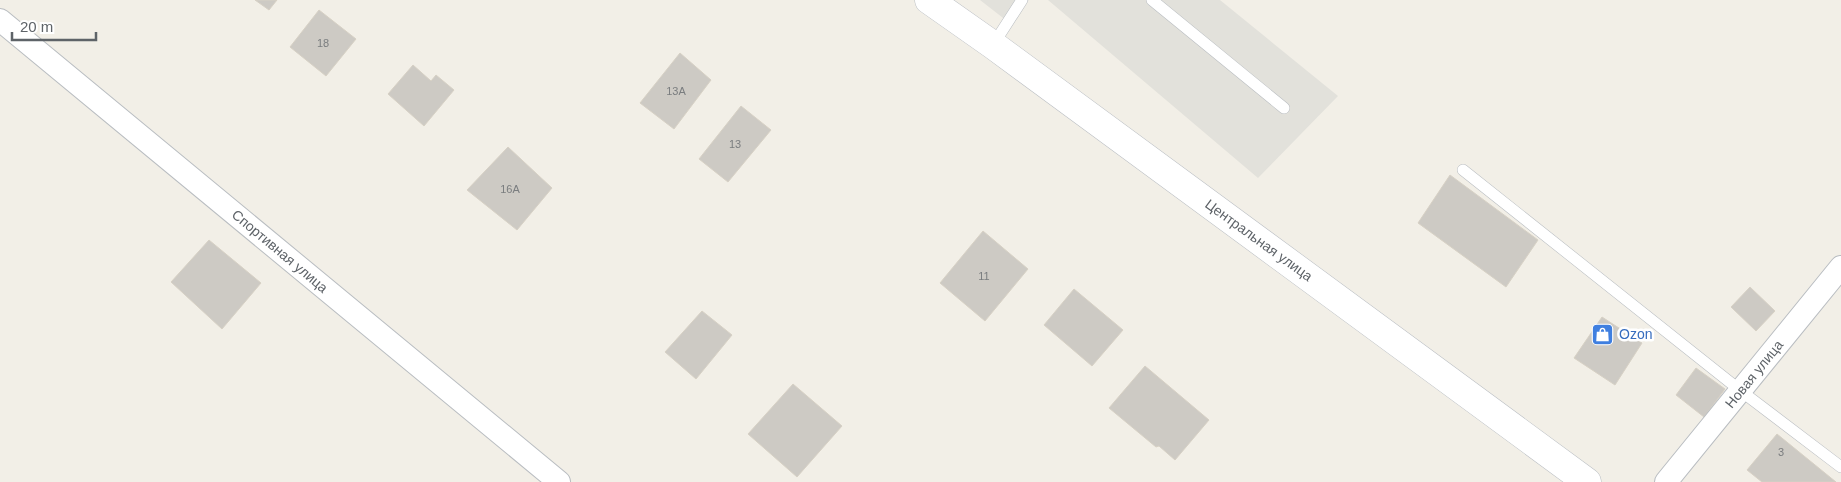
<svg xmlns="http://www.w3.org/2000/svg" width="1841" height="482" viewBox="0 0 1841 482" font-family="Helvetica,sans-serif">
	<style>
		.industrial { fill: #e2e1db }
		.building { fill: #cdcac4; stroke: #d7d1c5 }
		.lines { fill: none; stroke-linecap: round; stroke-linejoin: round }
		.lane-casing { stroke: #b9bdc1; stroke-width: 12 }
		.street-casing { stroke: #b9bdc1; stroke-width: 24 }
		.secondary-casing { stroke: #babec3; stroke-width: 29 }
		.lane { stroke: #fff; stroke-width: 11 }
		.street { stroke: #fff; stroke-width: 22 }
		.secondary { stroke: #fff; stroke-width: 28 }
		.labels { text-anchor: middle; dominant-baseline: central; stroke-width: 5; stroke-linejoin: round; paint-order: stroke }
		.number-label { font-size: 11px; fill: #7a7d7f }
		.street-label { font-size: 14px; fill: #5e6368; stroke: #fff }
		.shop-label { font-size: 14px; fill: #366cbe; stroke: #fff; text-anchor: start }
	</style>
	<rect width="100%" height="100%" fill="#f2efe7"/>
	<path class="industrial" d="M980 0H1029L1007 21Z
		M1048 0H1220L1338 96 1258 178Z"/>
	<path class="building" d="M255 0H277L269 10Z
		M319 10 356 39 326 76 290 47Z
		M680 53 711 80 674 129 640 103Z
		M413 65 431 81 436 75 454 90 424 126 388 94Z
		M741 106 771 130 728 182 699 159Z
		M508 147 552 188 517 230 467 190Z
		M1450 175 1538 240 1506 287 1418 223Z
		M983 231 1028 269 985 321 940 283Z
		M209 240 261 283 222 329 171 282Z
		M1750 287 1775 311 1756 331 1731 307Z
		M1074 289 1123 330 1092 366 1044 325Z
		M702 311 732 335 696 379 665 352Z
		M1602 317 1642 343 1615 385 1574 358Z
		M1145 366 1209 420 1175 460 1159 446 1156 447 1109 408Z
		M1696 368 1725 389 1704 417 1676 395Z
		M793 384 842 426 797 477 748 434Z
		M1777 434 1836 482H1762L1747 470Z"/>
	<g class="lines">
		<defs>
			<path id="lane" d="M1152 0 1284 108
				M993 45 1022 0
				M1463 170 1741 391 1841 467"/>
			<path id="street" d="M0 20 559 482
				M1666 482 1841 267"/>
			<path id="secondary" d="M929 0 993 45 1587 482"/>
		</defs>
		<use href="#lane" class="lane-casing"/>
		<use href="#street" class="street-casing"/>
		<use href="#secondary" class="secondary-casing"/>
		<use href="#lane" class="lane"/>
		<use href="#street" class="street"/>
		<use href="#secondary" class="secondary"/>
	</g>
	<defs>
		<symbol id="shop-square" viewBox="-11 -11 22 22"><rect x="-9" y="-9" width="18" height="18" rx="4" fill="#3f7fe0" stroke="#fff"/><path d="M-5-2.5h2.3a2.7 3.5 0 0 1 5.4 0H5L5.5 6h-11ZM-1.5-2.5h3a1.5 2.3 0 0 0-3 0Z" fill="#fff"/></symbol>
	</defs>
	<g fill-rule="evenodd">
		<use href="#shop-square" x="1590" y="322" width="25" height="25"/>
	</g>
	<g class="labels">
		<g class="number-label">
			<text x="323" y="43">18</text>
			<text x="676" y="91">13А</text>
			<text x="735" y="144">13</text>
			<text x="510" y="189">16А</text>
			<text x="984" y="276">11</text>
			<text x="1781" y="452">3</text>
		</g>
		<g class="street-label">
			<text transform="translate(1259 240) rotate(36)">Центральная улица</text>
			<text transform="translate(280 251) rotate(40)">Спортивная улица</text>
			<text transform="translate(1754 374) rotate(-51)">Новая улица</text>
		</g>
		<g class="shop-label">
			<text x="1619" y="334">Ozon</text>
		</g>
	</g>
	<path d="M12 32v8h84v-8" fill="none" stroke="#5e6368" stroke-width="2.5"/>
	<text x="20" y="32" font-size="15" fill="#5e6368" stroke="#ffffff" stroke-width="4" paint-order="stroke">20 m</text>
</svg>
